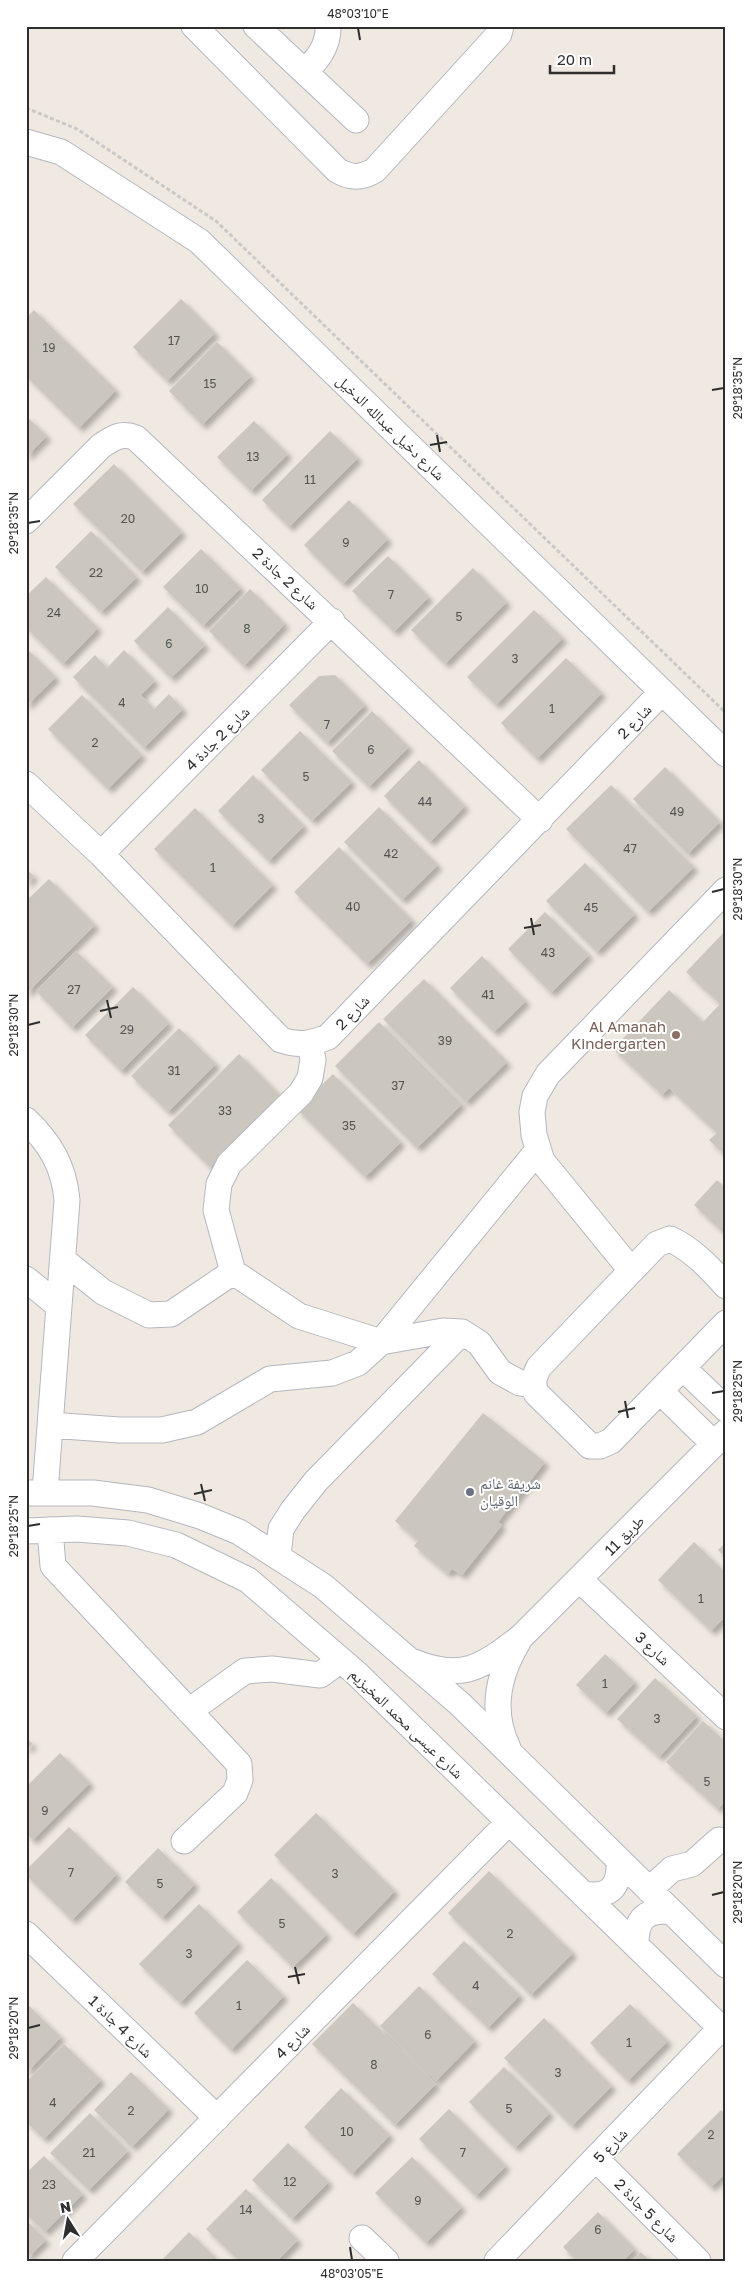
<svg xmlns="http://www.w3.org/2000/svg" width="752" height="2287" viewBox="0 0 752 2287" font-family="'Golos Text','Noto Naskh Arabic',sans-serif">
	<style>
		.building { fill: #cbc7bf; filter: url(#shadow) }
		.lines { fill: none; stroke-linecap: round; stroke-linejoin: round }
		.minor-casing { stroke: #b4b7c1; stroke-width: 27 }
		.path { stroke: #c9c9c9; stroke-width: 3; stroke-dasharray: 4 2.5; stroke-linecap: butt }
		.minor { stroke: #fff; stroke-width: 25 }
		.ticks { fill: none; stroke: #2e2e2e; stroke-width: 2 }
		.education-dot { fill: #8d6e63; stroke: #fff; stroke-width: 2 }
		.worship-dot { fill: #6b7280; stroke: #fff; stroke-width: 2 }
		.labels { text-anchor: middle; dominant-baseline: central; stroke-width: 4; stroke-linejoin: round; paint-order: stroke }
		.number-label { font-size: 12px; fill: #555452 }
		.street-label { font-size: 15px; fill: #2e2e2e; stroke: #fff }
		.education-label { font-size: 15px; fill: #785e54; stroke: #fff; text-anchor: end }
		.worship-label { font-size: 15px; fill: #5b616d; stroke: #fff; text-anchor: start }
		.neatline { fill: none; stroke: #2e2e2e; stroke-width: 2 }
		.ticks-label { font-size: 12px; text-anchor: middle; fill: #2e2e2e }
	</style>
	<defs>
		<filter id="shadow"><feDropShadow dx="4.5" dy="4.5" stdDeviation="2.5" flood-color="#0004"/></filter>
	</defs>
	<rect width="100%" height="100%" fill="#efe9e1"/>
	<path class="building" d="M181 299 215 333 167 381 133 347Z
		M34 310 116 390 79 428 26 376V318Z
		M217 342 251 376 202 425 169 391Z
		M26 416 47 436 26 457Z
		M254 421 288 454 251 491 217 457Z
		M330 431 358 458 289 527 262 500Z
		M114 464 182 532 142 572 73 504Z
		M349 500 388 539 343 584 304 545Z
		M91 531 137 577 101 612 55 567Z
		M201 549 241 588 203 626 163 587Z
		M388 556 429 597 394 632 352 591Z
		M473 568 507 602 445 664 411 630Z
		M46 577 98 628 63 664 26 628V596Z
		M250 589 285 624 244 666 209 631Z
		M168 607 205 645 171 678 134 641Z
		M534 610 563 638 496 705 467 677Z
		M26 648 56 677 26 706Z
		M124 650 155 681 141 695 154 709 169 694 183 709 144 748 73 677 95 655 107 668Z
		M566 658 602 693 537 759 501 723Z
		M335 675 365 705 327 743 289 705 319 676Z
		M82 695 142 755 108 789 48 729Z
		M372 711 409 747 369 787 332 751Z
		M300 731 352 782 312 821 261 770Z
		M419 760 465 806 430 842 384 796Z
		M665 767 720 822 688 854 633 799Z
		M253 775 304 826 269 861 218 811Z
		M611 785 694 867 648 912 566 829Z
		M379 807 438 865 402 900 344 842Z
		M195 808 273 885 232 926 154 849Z
		M339 847 412 920 367 964 294 892Z
		M585 863 635 914 597 952 546 901Z
		M26 869 34 876 26 884Z
		M49 879 95 925 26 994V901Z
		M545 912 589 955 551 993 508 949Z
		M726 930V1156L709 1140 717 1133 669 1088 662 1095 613 1049 669 990 703 1022 720 1004 686 972Z
		M76 951 113 987 72 1028 36 991Z
		M482 956 526 1001 494 1032 450 988Z
		M424 979 507 1062 466 1102 383 1019Z
		M133 987 169 1023 121 1071 85 1035Z
		M379 1022 462 1104 417 1148 335 1066Z
		M179 1028 216 1064 168 1112 131 1076Z
		M239 1054 281 1096 210 1167 168 1125Z
		M333 1074 401 1142 365 1177 297 1109Z
		M717 1180 726 1188V1235L694 1205Z
		M483 1413 545 1462 498 1522 502 1525 462 1575 452 1569 448 1574 414 1546 418 1541 395 1521Z
		M694 1542 726 1573V1616L711 1631 658 1580Z
		M726 1542V1558L718 1550Z
		M605 1654 635 1682 606 1713 576 1685Z
		M655 1678 697 1716 659 1757 617 1719Z
		M703 1721 726 1742V1801L718 1809 666 1762Z
		M26 1738 33 1744 26 1750Z
		M60 1753 90 1783 33 1840 26 1834V1787Z
		M316 1813 395 1891 353 1934 274 1855Z
		M69 1827 117 1874 72 1920 26 1875V1870Z
		M158 1848 195 1884 162 1918 125 1882Z
		M489 1871 573 1953 531 1995 448 1913Z
		M271 1878 327 1934 293 1967 237 1912Z
		M199 1904 239 1943 180 2003 139 1964Z
		M464 1941 520 1995 488 2028 432 1974Z
		M247 1960 284 1996 231 2050 194 2013Z
		M419 1986 475 2041 436 2081 380 2026Z
		M26 2003 61 2037 26 2073Z
		M353 2003 436 2084 395 2125 312 2044Z
		M630 2004 668 2041 628 2081 590 2043Z
		M544 2018 612 2086 572 2126 504 2058Z
		M64 2044 101 2080 44 2139 26 2122V2082Z
		M504 2067 550 2113 515 2148 469 2102Z
		M131 2072 169 2109 132 2147 94 2110Z
		M341 2088 390 2135 352 2174 304 2127Z
		M449 2109 506 2166 476 2196 419 2139Z
		M721 2110 726 2115V2173L711 2187 677 2154Z
		M90 2113 128 2151 89 2190 50 2153Z
		M288 2143 329 2182 292 2219 252 2180Z
		M44 2156 83 2194 45 2232 26 2214V2173Z
		M412 2157 462 2207 426 2243 375 2193Z
		M246 2189 298 2240 277 2261H239L206 2229Z
		M598 2212 635 2249 623 2261H577L563 2247Z
		M26 2220 46 2240 26 2259Z
		M189 2232 219 2261H161Z
		M641 2252 650 2261H632Z"/>
	<g class="lines">
		<defs>
			<path id="minor" d="M194 26 337 170C351 179 362 178 375 170L499 34 501 26
				M256 26 356 120
				M305 72C318 59 329 45 328 26
				M26 142 61 152 199 241 726 754
				M26 521 101 446C113 438 121 432 136 438L540 820
				M26 784 101 854 281 1040C299 1046 310 1044 328 1037L662 692
				M101 854 332 621
				M310 1044 313 1060 310 1078 301 1093 229 1164 219 1184 216 1210 233 1272 299 1316 381 1342 443 1331 462 1332 479 1343 500 1372 520 1383 533 1385
				M26 1120C50 1143 64 1166 67 1200L45 1492
				M63 1260 103 1292 149 1315 171 1314 233 1272
				M631 1270 542 1161 534 1135 532 1112 535 1096 548 1074 726 890
				M26 1279 59 1306
				M726 1286C710 1268 692 1249 670 1239L657 1244 539 1367C534 1377 532 1382 536 1393L590 1446H600L611 1441 726 1323
				M683 1368 726 1409
				M660 1391 714 1444
				M50 1425 119 1430H162L197 1422 270 1379 332 1373 358 1363 381 1342 538 1150
				M26 1493H93L148 1500 200 1516 239 1532 323 1586 460 1704 726 1965
				M50 1530 53 1566 239 1764 240 1780 235 1793 184 1841
				M26 1531 77 1529 128 1533 176 1545 248 1580 356 1673 726 2033
				M278 1556 281 1529 293 1510 316 1481 462 1332
				M580 1580 726 1717
				M414 1662C463 1682 483 1666 521 1637L726 1432
				M189 1711 245 1671 272 1669 320 1675 341 1660
				M508 1748C490 1711 498 1675 518 1642
				M649 1890 672 1869 692 1864 719 1840
				M583 1894C609 1898 620 1888 619 1861
				M26 1934 217 2118
				M636 1944C636 1919 645 1910 670 1911
				M596 2159 698 2261
				M362 2238 386 2261
				M75 2261 509 1822
				M497 2261 721 2028"/>
		</defs>
		<use href="#minor" class="minor-casing"/>
		<path class="path" d="M26 108 77 129 216 221 726 713"/>
		<use href="#minor" class="minor"/>
	</g>
	<path class="ticks" d="M358 28 360 40M712 390 724 388M437 435 440 452M430 445 447 442M28 523 40 521M712 892 724 889M531 918 534 935M524 928 541 925M107 1000 111 1018M100 1011 118 1007M28 1025 40 1022M712 1393 724 1391M625 1401 628 1418M618 1412 635 1408M201 1484 205 1501M194 1494 212 1490M28 1526 40 1524M712 1895 724 1892M295 1967 299 1984M288 1977 305 1974M28 2028 40 2025M350 2247 352 2260"/>
	<circle class="education-dot" cx="676" cy="1035" r="5"/>
	<circle class="worship-dot" cx="470" cy="1492" r="5"/>
	<g class="labels">
		<g class="number-label">
			<text x="174" y="340">17</text>
			<text x="49" y="347">19</text>
			<text x="210" y="383">15</text>
			<text x="253" y="456">13</text>
			<text x="310" y="479">11</text>
			<text x="128" y="518">20</text>
			<text x="346" y="542">9</text>
			<text x="96" y="572">22</text>
			<text x="202" y="588">10</text>
			<text x="391" y="594">7</text>
			<text x="54" y="612">24</text>
			<text x="459" y="616">5</text>
			<text x="247" y="628">8</text>
			<text x="169" y="643">6</text>
			<text x="515" y="658">3</text>
			<text x="122" y="702">4</text>
			<text x="552" y="708">1</text>
			<text x="327" y="724">7</text>
			<text x="95" y="742">2</text>
			<text x="371" y="749">6</text>
			<text x="306" y="776">5</text>
			<text x="425" y="801">44</text>
			<text x="677" y="811">49</text>
			<text x="261" y="818">3</text>
			<text x="630" y="848">47</text>
			<text x="391" y="853">42</text>
			<text x="213" y="867">1</text>
			<text x="353" y="906">40</text>
			<text x="591" y="907">45</text>
			<text x="548" y="952">43</text>
			<text x="74" y="989">27</text>
			<text x="488" y="994">41</text>
			<text x="127" y="1029">29</text>
			<text x="445" y="1040">39</text>
			<text x="174" y="1070">31</text>
			<text x="398" y="1085">37</text>
			<text x="225" y="1110">33</text>
			<text x="349" y="1125">35</text>
			<text x="701" y="1598">1</text>
			<text x="605" y="1683">1</text>
			<text x="657" y="1718">3</text>
			<text x="707" y="1781">5</text>
			<text x="45" y="1810">9</text>
			<text x="71" y="1872">7</text>
			<text x="335" y="1873">3</text>
			<text x="160" y="1883">5</text>
			<text x="282" y="1923">5</text>
			<text x="510" y="1933">2</text>
			<text x="189" y="1953">3</text>
			<text x="476" y="1985">4</text>
			<text x="239" y="2005">1</text>
			<text x="428" y="2034">6</text>
			<text x="629" y="2042">1</text>
			<text x="374" y="2064">8</text>
			<text x="558" y="2072">3</text>
			<text x="53" y="2102">4</text>
			<text x="509" y="2108">5</text>
			<text x="131" y="2110">2</text>
			<text x="347" y="2131">10</text>
			<text x="711" y="2134">2</text>
			<text x="89" y="2152">21</text>
			<text x="463" y="2152">7</text>
			<text x="290" y="2181">12</text>
			<text x="49" y="2184">23</text>
			<text x="418" y="2200">9</text>
			<text x="246" y="2209">14</text>
			<text x="598" y="2229">6</text>
		</g>
		<g class="street-label">
			<text transform="translate(391 427) rotate(44)">شارع دخيل عبدالله الدخيل</text>
			<text transform="translate(286 578) rotate(43)">شارع 2 جادة 2</text>
			<text transform="translate(634 721) rotate(-46)">شارع 2</text>
			<text transform="translate(217 738) rotate(-45)">شارع 2 جادة 4</text>
			<text transform="translate(352 1012) rotate(-46)">شارع 2</text>
			<text transform="translate(624 1535) rotate(-45)">طريق 11</text>
			<text transform="translate(653 1648) rotate(43)">شارع 3</text>
			<text transform="translate(407 1723) rotate(44)">شارع عيسى محمد المخيزيم</text>
			<text transform="translate(121 2026) rotate(44)">شارع 4 جادة 1</text>
			<text transform="translate(292 2041) rotate(-45)">شارع 4</text>
			<text transform="translate(610 2145) rotate(-46)">شارع 5</text>
			<text transform="translate(647 2210) rotate(45)">شارع 5 جادة 2</text>
		</g>
		<g class="education-label">
			<text x="666" y="1026">Al Amanah<tspan x="666" dy="17">Kindergarten</tspan></text>
		</g>
		<g class="worship-label">
			<text x="480" y="1483">شريفة غانم<tspan x="480" dy="17">الوقيان</tspan></text>
		</g>
	</g>
	<rect width="752" height="2287" fill="none" stroke="#ffffff" stroke-width="55"/>
	<g transform="translate(68 2220) rotate(349)" stroke="#ffffff" stroke-width="4" paint-order="stroke">
	<path d="M0-4L9 19L0 12L-9 19Z" fill="#2e2e2e"/>
	<text y="-8" font-size="14" font-weight="bold" text-anchor="middle" fill="#2e2e2e">N</text>
	</g>
	<path d="M550 65v8h64v-8" fill="none" stroke="#2e2e2e" stroke-width="2.5"/>
	<text x="557" y="65" font-size="15" fill="#2e2e2e" stroke="#ffffff" stroke-width="4" paint-order="stroke">20 m</text>
	<rect x="28" y="28" width="696" height="2232" class="neatline"/>
	<g class="ticks-label">
		<text x="358" y="18">48°03'10"E</text>
		<text transform="translate(738 388) rotate(-90)" y="4">29°18'35"N</text>
		<text transform="translate(14 523) rotate(-90)" y="4">29°18'35"N</text>
		<text transform="translate(738 889) rotate(-90)" y="4">29°18'30"N</text>
		<text transform="translate(14 1025) rotate(-90)" y="4">29°18'30"N</text>
		<text transform="translate(738 1391) rotate(-90)" y="4">29°18'25"N</text>
		<text transform="translate(14 1526) rotate(-90)" y="4">29°18'25"N</text>
		<text transform="translate(738 1892) rotate(-90)" y="4">29°18'20"N</text>
		<text transform="translate(14 2028) rotate(-90)" y="4">29°18'20"N</text>
		<text x="352" y="2278">48°03'05"E</text>
	</g>
</svg>
